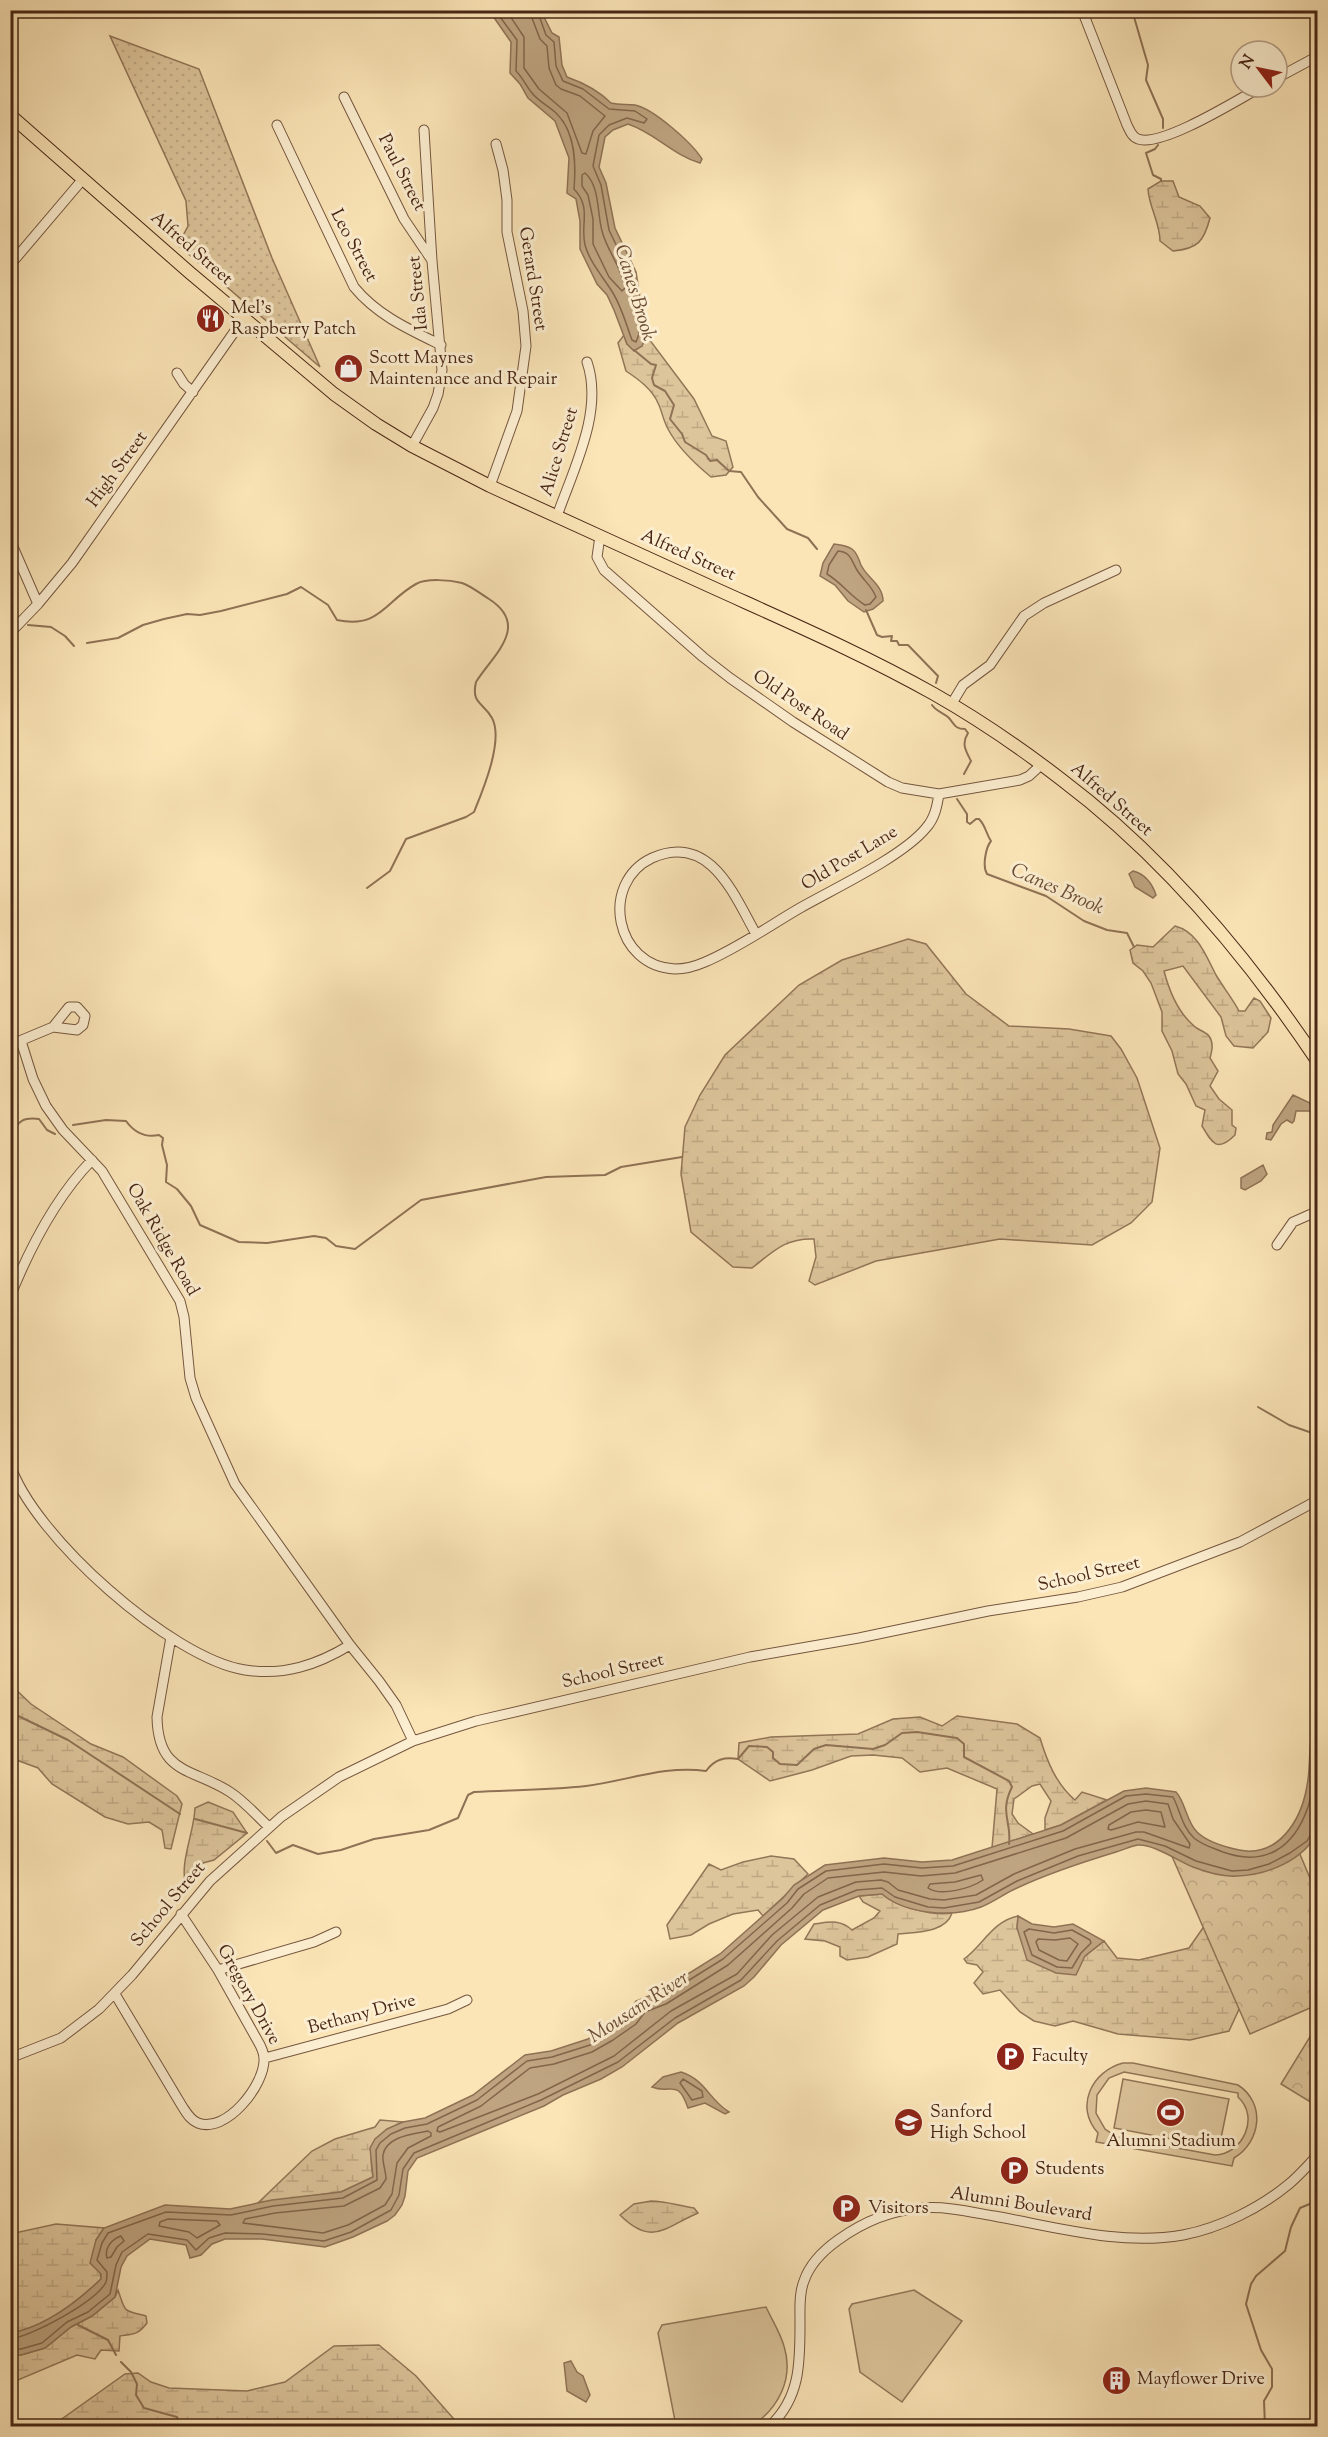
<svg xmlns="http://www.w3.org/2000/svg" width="1328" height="2437" viewBox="0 0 1328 2437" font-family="'Sorts Mill Goudy',serif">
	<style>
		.grass { fill: url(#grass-dots); stroke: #927658; stroke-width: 1.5 }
		.wetland { fill: url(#wetland-marsh); stroke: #927658; stroke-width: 1.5 }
		.park { fill: url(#park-crowns); stroke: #927658; stroke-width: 1.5 }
		.pitch { fill: #ddc59b; stroke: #927658; stroke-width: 1.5; fill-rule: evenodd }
		.water { fill: #bea480; stroke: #8f7255; stroke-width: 1.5 }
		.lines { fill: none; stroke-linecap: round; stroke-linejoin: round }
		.shore { stroke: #83654a; stroke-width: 1.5 }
		.stream { stroke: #8f7255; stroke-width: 2 }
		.minor-casing { stroke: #75563e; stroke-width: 11 }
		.major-casing { stroke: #482615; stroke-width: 14 }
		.minor { stroke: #fceed0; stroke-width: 9 }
		.major { stroke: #fbe5b7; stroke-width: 12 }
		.labels { text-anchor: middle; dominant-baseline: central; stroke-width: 6; stroke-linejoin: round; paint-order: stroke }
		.street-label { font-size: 18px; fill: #482615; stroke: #fceed0 }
		.poi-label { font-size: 18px; fill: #482615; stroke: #fceed0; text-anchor: start }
		.water-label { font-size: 20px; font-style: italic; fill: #6b4c35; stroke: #fceed0 }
	</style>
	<defs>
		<pattern id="grass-dots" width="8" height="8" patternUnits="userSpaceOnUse" patternTransform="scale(1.5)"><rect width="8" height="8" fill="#ddc59b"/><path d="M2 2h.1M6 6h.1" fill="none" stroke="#bfa985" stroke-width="1.8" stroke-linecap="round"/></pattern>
		<pattern id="wetland-marsh" width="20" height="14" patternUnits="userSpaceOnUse" patternTransform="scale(1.5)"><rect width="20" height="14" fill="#ddc59b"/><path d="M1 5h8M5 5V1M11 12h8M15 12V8" fill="none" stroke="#bfa985"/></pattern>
		<pattern id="park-crowns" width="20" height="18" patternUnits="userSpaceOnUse" patternTransform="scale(1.5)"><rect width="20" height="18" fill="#ddc59b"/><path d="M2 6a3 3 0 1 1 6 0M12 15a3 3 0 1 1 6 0" fill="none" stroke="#bfa985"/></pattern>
	</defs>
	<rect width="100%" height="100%" fill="#fbe5b7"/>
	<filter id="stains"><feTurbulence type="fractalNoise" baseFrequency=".00333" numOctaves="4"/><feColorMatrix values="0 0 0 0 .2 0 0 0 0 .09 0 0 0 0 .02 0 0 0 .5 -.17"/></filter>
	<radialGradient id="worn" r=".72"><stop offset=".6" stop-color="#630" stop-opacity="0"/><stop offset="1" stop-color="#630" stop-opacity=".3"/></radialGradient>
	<path class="grass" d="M110 36 199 69 272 258 320 367 178 245 188 226 186 201Z"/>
	<path class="wetland" d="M1161 181H1173L1179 197 1200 206 1210 218C1204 241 1198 249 1173 251L1160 241C1160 223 1149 207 1148 189Z
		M624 335 627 344 642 346 646 335 694 399 712 436 726 441 733 467 726 475 711 477C694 463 678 448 668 429 663 420 662 411 658 403 652 389 638 379 626 371L618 343Z
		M1175 926C1198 932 1206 956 1216 975 1223 987 1232 998 1239 1011H1245L1254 998 1260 1001 1271 1018 1268 1032 1253 1048 1234 1046 1226 1036 1221 1017 1183 966 1164 971C1169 990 1178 1012 1193 1025 1197 1030 1205 1031 1209 1036 1214 1043 1212 1051 1210 1058L1218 1071 1210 1086 1219 1099 1232 1110V1125L1236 1128 1235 1135C1217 1153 1212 1143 1202 1126L1205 1110 1196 1106 1186 1084 1178 1074 1172 1051 1162 1031V1012L1151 983 1143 971 1133 963 1130 950 1137 945 1153 947Z
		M908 939 926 944 966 994 1009 1026 1069 1029 1111 1036 1121 1049 1137 1078 1160 1148 1152 1202 1131 1223 1092 1245 1000 1239 876 1261 815 1285 809 1281 816 1257 814 1239C785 1238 774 1251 752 1268L733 1267 691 1232 681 1174 685 1127 700 1095 725 1055 799 985 842 960Z
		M11 1685 31 1704 91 1744 123 1757 177 1796 182 1804 171 1849 165 1848 162 1830 149 1822 128 1824 105 1817 52 1784 38 1768 11 1758Z
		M957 1716 1017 1724 1040 1738C1047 1761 1056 1784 1075 1800L1082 1792 1107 1800 1061 1825 1045 1830V1818L1051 1801 1040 1784 1032 1786 1014 1799 1012 1814 1018 1823 1033 1834 992 1848 997 1789 947 1768 920 1772 902 1758 873 1755 851 1756 812 1770 770 1781 738 1759 739 1743 771 1737 858 1734 893 1719 920 1717 942 1726Z
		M208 1802 233 1812 247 1833 214 1860 203 1863 186 1887C179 1862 194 1834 195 1808Z
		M771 1856 794 1859 808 1874 763 1916 758 1910 733 1914 709 1924 691 1935 670 1939 667 1925 709 1864 721 1870 743 1862Z
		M882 1894C897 1907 932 1916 952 1913 946 1933 915 1932 898 1934L897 1944 868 1957 847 1960 840 1956V1947L825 1941 805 1939 814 1924C829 1922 840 1919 852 1930L874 1918 880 1911 863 1902 859 1896Z
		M1214 1912 1241 2005 1229 2031 1190 2040 1118 2034 1073 2021 1055 2026 1034 2021 1020 2012 1000 1990 983 1994 974 1983 983 1972 977 1965 967 1963 964 1959C983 1945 993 1921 1018 1916L1017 1929 1085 1956 1104 1941 1117 1958 1139 1960 1189 1948Z
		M380 2120 403 2122C374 2135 367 2145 373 2177L341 2192 258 2203 312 2151 335 2139 375 2127Z
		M651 2201C666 2201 679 2206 694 2208L698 2213C665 2227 652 2247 620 2215L634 2204Z
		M56 2224 104 2228 96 2240 101 2279C77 2302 44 2327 11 2333L10 2234Z
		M118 2290C126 2313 122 2310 146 2316L147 2323C138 2335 133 2334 120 2336L119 2351 101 2350 95 2359 77 2355 11 2383 10 2355H21L45 2348 71 2327 92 2316 115 2297Z
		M379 2345 416 2376 460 2426H52L125 2374 138 2373 151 2382 169 2388 247 2391 285 2382 334 2346Z"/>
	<path class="park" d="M1160 1829 1210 1858 1297 1847 1317 1895V2005L1250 2034Z
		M1316 2027 1317 2094 1312 2103 1281 2084Z"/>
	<path class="pitch" d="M1123 2063H1133L1238 2085C1266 2103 1261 2142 1234 2158L1232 2166 1096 2142 1098 2133C1074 2107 1092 2071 1123 2063ZM1124 2072 1238 2093V2097C1260 2117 1243 2154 1215 2155L1117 2137 1105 2129 1096 2113 1097 2095 1109 2078Z
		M1123 2079 1229 2099 1219 2148 1114 2128Z
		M914 2290 962 2321 902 2402 860 2372 849 2309 852 2304Z
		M766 2307C772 2320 780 2332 784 2346 794 2378 779 2408 752 2426H676L658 2333 662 2325Z"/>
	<path class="water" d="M486 11H541L552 33 559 37 562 65 567 77C584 83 598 90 611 103 619 105 627 104 635 105 654 109 692 143 702 159L700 163C673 155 655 133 628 124L613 130 605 137 599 167 606 183 615 228 636 272 646 335 642 346 634 351 627 344 614 310 607 295 597 284 580 249V221L576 199 567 193 569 158 555 121 528 98 520 84 510 73 511 42 495 19Z
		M834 544C841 545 846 545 852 549 858 554 858 558 861 565 867 578 883 585 883 601L873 609 864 612 848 601 835 585 820 576 823 563Z
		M1133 871C1145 874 1152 883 1156 895L1153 898 1135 887 1129 874Z
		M1293 1095 1310 1103 1315 1111H1296L1294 1121 1292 1123 1287 1120 1281 1124 1271 1140 1266 1139 1267 1133 1272 1132 1273 1125Z
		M1263 1165 1267 1174 1261 1181 1245 1190 1241 1188V1178Z
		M1317 1680V1832C1305 1860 1267 1875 1237 1876 1224 1877 1206 1872 1193 1867 1178 1861 1154 1844 1138 1845 1131 1846 1123 1850 1116 1852 1083 1862 1049 1873 1017 1888 1005 1893 994 1902 981 1907 952 1918 905 1914 882 1894L859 1896 823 1910 781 1945 754 1977 744 1986 678 2023 622 2067 601 2079 563 2095 544 2106 417 2158 408 2171 405 2196 402 2205 395 2215 387 2221 353 2237 325 2247 262 2239H225L212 2244 201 2255 190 2258 186 2245 150 2239 127 2256 121 2267 115 2297 92 2316 71 2327 45 2348 21 2355H11V2333C44 2327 77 2302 101 2279V2274L90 2263 96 2240 104 2228 165 2205 230 2209 272 2200 341 2192 373 2177 370 2148 375 2139 387 2129 403 2122 425 2118 473 2095 525 2055 551 2051 588 2039 606 2029 627 2013 636 2001 659 1992 720 1954 783 1898 794 1885 825 1865 884 1858 922 1862 952 1860 1061 1825 1124 1791 1146 1788 1176 1792C1186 1803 1186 1821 1197 1832 1207 1842 1225 1847 1239 1850 1278 1858 1301 1821 1307 1786 1310 1771 1309 1755 1311 1740 1314 1720 1317 1701 1317 1680Z
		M1018 1916 1032 1924 1054 1927 1073 1924 1104 1941 1085 1956 1076 1975 1056 1973 1027 1960 1017 1928Z
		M681 2072C706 2080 709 2100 729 2112L725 2114 705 2103 688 2108C677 2077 671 2095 652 2087L663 2077Z
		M571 2361 577 2372 583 2376 590 2395 586 2402 567 2391 564 2363Z"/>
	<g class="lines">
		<path class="shore" d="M495 10 517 40 516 71C523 78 526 86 532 93 538 101 550 107 557 114 576 133 576 165 574 189 592 208 580 224 585 245 590 263 604 278 613 293 622 308 626 324 632 340L636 342 639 334 630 274 609 230 601 185 593 166 599 135 609 125 627 118 644 123 647 119 635 111 609 109 583 89 563 81 556 66 554 42 546 35 537 10
			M506 10 524 37V68L539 89 567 113 582 153 586 154 593 131 605 116 580 96 561 89 556 85 549 68 547 46 540 39 529 10
			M585 173C600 186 597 213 602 231 607 251 622 267 625 288L622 291 609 277 593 244V219L588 195 582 186V175Z
			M838 551C851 552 851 560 857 570 863 580 872 586 876 597L870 604 865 605C850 596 842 583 827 574L829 565Z
			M1146 1801 1168 1804 1173 1819 1190 1844 1189 1848 1144 1832H1136L1075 1849 1014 1874 976 1895 944 1900 930 1899 898 1890 888 1882 881 1880 856 1882 818 1897 772 1935 737 1974 671 2011 614 2056 538 2094 440 2132 437 2131 438 2127 481 2106 530 2068 554 2064 592 2052 613 2040 636 2024 645 2012 666 2004 728 1965 792 1908 804 1894 828 1878 884 1872 921 1876 955 1873 1066 1838 1128 1804Z
			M1146 1810 1161 1812 1165 1827 1138 1822 1111 1830 1108 1829 1109 1825 1131 1812Z
			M981 1875 983 1880C971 1888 941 1897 928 1888L930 1884 955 1882Z
			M1029 1929 1054 1933 1072 1930 1090 1940 1091 1943 1081 1953 1072 1968 1057 1967 1032 1955 1024 1932Z
			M1070 1938 1078 1944 1067 1961 1059 1960 1039 1950 1036 1942 1038 1939 1055 1940Z
			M683 2079 702 2091 703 2097 692 2100 680 2083Z
			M428 2131 431 2133V2136L408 2148 397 2163 392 2194 385 2205 348 2225 323 2233 243 2223 245 2219 275 2213 344 2206 380 2188 386 2179C386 2171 382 2162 383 2155 386 2136 414 2134 428 2131Z
			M168 2219 217 2221 220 2225 197 2238 189 2232 159 2226 160 2222Z
			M121 2236 124 2241 117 2247 111 2257 107 2258C104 2248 112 2239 121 2236Z
			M10 2339C31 2337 97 2301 106 2282 107 2279 107 2275 107 2272L97 2260 102 2243 108 2233 166 2212 231 2215 273 2206 343 2198 377 2180 376 2150 380 2143 391 2134 405 2128 427 2124 477 2100 527 2061 552 2057 590 2045 609 2034 631 2018 640 2006 662 1997 723 1959 787 1903 798 1889 826 1871 884 1864 922 1868 953 1866 1063 1831 1126 1796 1146 1794 1173 1797C1180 1810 1182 1827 1194 1838 1202 1845 1213 1848 1223 1852 1265 1867 1294 1848 1308 1807 1315 1785 1315 1761 1318 1739
			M10 2349H21L42 2343 67 2322 88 2312 110 2294 116 2265 122 2252 148 2234 187 2240 196 2250 209 2238 225 2233 263 2234 324 2241 351 2232 391 2210 399 2195 403 2169 414 2153 541 2100 618 2062 675 2018 741 1980 777 1941 820 1905 857 1890 882 1888 895 1897 928 1907 944 1908 979 1902 1017 1881 1078 1856 1138 1839 1165 1846 1196 1861 1232 1871 1248 1870 1269 1864 1290 1853 1307 1841 1311 1834 1318 1832"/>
		<path class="stream" d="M1132 10 1148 65 1146 80 1163 119V128
			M1158 145 1155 149 1146 153 1153 175 1161 179V181
			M634 350 651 364 656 365 652 378 654 385 665 391 674 405 670 419 682 434 685 442 706 455 710 461 717 460 729 471 741 472 758 497 787 529 808 538 817 549
			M866 610 877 635 882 637 892 636 891 641H897L899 645H908L938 676 936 683
			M10 625 18 618
			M28 625 51 627 65 636 74 646
			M87 643 118 638 143 625 164 619 187 614 200 615 221 611 287 594 301 587 328 605 337 620C380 629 385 601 416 584 427 578 450 580 462 583 471 586 481 594 489 599 531 626 493 655 476 682 471 704 483 702 492 718 504 740 483 790 474 812L466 817 406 839 390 871 367 888
			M932 705C937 712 944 713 949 718 955 725 955 729 965 729L968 733C961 744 966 751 971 761L964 774
			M957 799 967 814V822L970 824 976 819H979C986 826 986 834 991 841 986 847 982 866 987 874L1046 896 1084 921 1107 930 1127 933 1134 947
			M73 1125 106 1120 126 1121C134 1132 145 1138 159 1135L163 1138 162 1145 167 1165 166 1182 177 1189 191 1206 200 1225 239 1242 267 1243 314 1236 326 1238 336 1246 355 1249 421 1200 546 1177 605 1175 621 1167 682 1157
			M10 1134C19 1121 23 1117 39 1119L47 1130 55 1134
			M1258 1407 1289 1425 1318 1435
			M10 1712 68 1740 180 1814
			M195 1819 247 1833
			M267 1841 276 1853 293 1845 318 1854 341 1850 374 1839 429 1830 458 1818 468 1795 474 1792C512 1790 549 1790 586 1786 627 1781 664 1765 706 1771 715 1759 724 1757 738 1759L749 1746 767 1747 773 1752V1758L780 1764 797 1765 814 1749 826 1745 873 1749 885 1745 902 1733 917 1732 950 1737 957 1738 964 1744V1757L1009 1781 1012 1787C999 1813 1012 1821 1009 1844
			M78 2325 108 2340 116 2355
			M121 2362 131 2372 137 2384 136 2395 144 2408 177 2417 181 2426
			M1265 2426 1264 2401 1272 2387V2369L1261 2350 1246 2304 1251 2284 1256 2276 1285 2251 1291 2227 1300 2208 1312 2203 1318 2191"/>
		<defs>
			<path id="minor" d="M1082 10 1127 125C1130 131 1132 137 1138 139 1161 148 1239 99 1261 87
				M1277 78 1318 56
				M344 97 404 219 431 259
				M277 125 354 287C377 315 408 329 441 345
				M10 265 83 179
				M177 373 184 384 193 392
				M412 446 433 408 438 394 442 370 432 261 424 130
				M490 486 517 411 526 346 523 311 507 232V200L503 170 496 144
				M557 516C573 470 604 411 587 362
				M600 536 597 557 604 570 703 657 730 678 793 722 888 782 902 788 939 794 1020 780 1029 776 1041 765
				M10 540 38 604
				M10 633 38 604 72 563 244 318
				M951 705 963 685 990 665 1024 616 1044 603 1116 570
				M756 934C734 895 710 832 652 858 599 883 615 967 675 969 685 969 696 966 705 962 738 948 769 926 800 908 835 888 902 857 926 828 935 818 937 806 939 794
				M21 1041 33 1079 46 1106 63 1130 102 1171 180 1301 184 1317 190 1378 196 1398 235 1484 350 1645 379 1681 396 1705 413 1741
				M10 1045 53 1027 69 1007H77L85 1016 83 1025 77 1030 53 1027
				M1277 1245 1293 1222 1318 1211
				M10 1297C30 1247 55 1198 92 1160
				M10 1464C32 1535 172 1659 245 1670 284 1676 317 1665 350 1645
				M171 1637 157 1717C158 1775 193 1768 230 1792 244 1801 256 1815 269 1827
				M218 1970 314 1942 336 1932
				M115 1994 182 2106C186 2112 190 2120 198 2123 226 2134 265 2085 264 2059 264 2055 262 2049 260 2045L218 1970 181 1914
				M10 2058 61 2038 99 2009 132 1975 210 1881 281 1817 339 1777 413 1741 476 1721 750 1657 859 1638 988 1611 1078 1597 1122 1587 1240 1542 1318 1500
				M265 2058 448 2009 467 2000
				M770 2426C801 2397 800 2361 800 2321 800 2308 799 2293 804 2281 810 2263 824 2250 838 2240 863 2222 892 2210 922 2208 946 2206 971 2212 994 2216 1056 2227 1120 2246 1183 2235 1220 2228 1260 2208 1289 2184 1299 2176 1308 2165 1318 2155"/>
			<path id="major" d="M10 115 189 272 334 394 376 424 412 446 490 486C566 520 640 555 716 589 789 622 863 654 934 694 978 719 1022 749 1062 780 1164 857 1247 956 1318 1062"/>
		</defs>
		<use href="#minor" class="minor-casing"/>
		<use href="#major" class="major-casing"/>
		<use href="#minor" class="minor"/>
		<use href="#major" class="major"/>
	</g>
	<defs>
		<symbol id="restaurant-disc" viewBox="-11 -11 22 22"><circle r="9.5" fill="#8f2418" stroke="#fceed0"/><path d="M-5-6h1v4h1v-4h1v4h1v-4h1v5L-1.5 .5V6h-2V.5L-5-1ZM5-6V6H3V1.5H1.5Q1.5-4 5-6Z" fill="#fff"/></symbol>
		<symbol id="shop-disc" viewBox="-11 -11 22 22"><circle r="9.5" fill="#8f2418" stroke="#fceed0"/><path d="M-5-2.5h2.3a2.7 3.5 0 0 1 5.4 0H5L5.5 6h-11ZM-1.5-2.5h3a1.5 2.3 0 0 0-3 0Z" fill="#fff"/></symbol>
		<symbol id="parking-disc" viewBox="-11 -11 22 22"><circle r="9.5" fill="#8f2418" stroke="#fceed0"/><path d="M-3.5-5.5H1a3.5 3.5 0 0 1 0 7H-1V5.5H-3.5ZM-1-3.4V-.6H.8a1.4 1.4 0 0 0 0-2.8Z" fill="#fff"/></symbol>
		<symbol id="stadium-disc" viewBox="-11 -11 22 22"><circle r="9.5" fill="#8f2418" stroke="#fceed0"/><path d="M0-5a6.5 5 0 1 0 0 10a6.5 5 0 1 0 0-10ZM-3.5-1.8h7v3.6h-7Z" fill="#fff"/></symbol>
		<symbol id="school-disc" viewBox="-11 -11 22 22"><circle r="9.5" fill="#8f2418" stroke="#fceed0"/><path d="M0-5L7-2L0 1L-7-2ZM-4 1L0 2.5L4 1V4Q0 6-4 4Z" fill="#fff"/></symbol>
		<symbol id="building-disc" viewBox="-11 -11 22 22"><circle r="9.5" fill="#8f2418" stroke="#fceed0"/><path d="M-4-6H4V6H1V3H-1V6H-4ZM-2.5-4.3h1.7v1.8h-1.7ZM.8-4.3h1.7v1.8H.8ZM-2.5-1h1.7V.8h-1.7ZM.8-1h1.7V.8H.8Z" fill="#fff"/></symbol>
	</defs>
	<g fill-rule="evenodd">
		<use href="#restaurant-disc" x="194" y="302" width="33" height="33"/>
		<use href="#shop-disc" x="332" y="352" width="33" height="33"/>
		<use href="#parking-disc" x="994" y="2040" width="33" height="33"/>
		<use href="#stadium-disc" x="1154" y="2096" width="33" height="33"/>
		<use href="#school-disc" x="892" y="2106" width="33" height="33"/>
		<use href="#parking-disc" x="998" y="2154" width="33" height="33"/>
		<use href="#parking-disc" x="830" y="2192" width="33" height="33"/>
		<use href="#building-disc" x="1100" y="2364" width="33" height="33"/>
	</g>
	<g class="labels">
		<g class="street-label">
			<text transform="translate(401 173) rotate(63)">Paul Street</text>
			<text transform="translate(353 246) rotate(62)">Leo Street</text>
			<text transform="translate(191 249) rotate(41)">Alfred Street</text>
			<text transform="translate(532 279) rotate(81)">Gerard Street</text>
			<text transform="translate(419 293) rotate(-96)">Ida Street</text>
			<text transform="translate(560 452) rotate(-73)">Alice Street</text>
			<text transform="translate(118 470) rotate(-54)">High Street</text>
			<text transform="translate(688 556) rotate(24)">Alfred Street</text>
			<text transform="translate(800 706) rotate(34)">Old Post Road</text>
			<text transform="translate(1111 800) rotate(41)">Alfred Street</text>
			<text transform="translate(850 859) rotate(-31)">Old Post Lane</text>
			<text transform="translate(162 1240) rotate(60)">Oak Ridge Road</text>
			<text transform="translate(1089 1575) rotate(-13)">School Street</text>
			<text transform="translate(613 1672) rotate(-13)">School Street</text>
			<text transform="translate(169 1905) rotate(-50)">School Street</text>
			<text transform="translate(248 1995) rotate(61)">Gregory Drive</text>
			<text transform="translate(362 2015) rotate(-15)">Bethany Drive</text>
			<text transform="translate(1021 2205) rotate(9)">Alumni Boulevard</text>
		</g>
		<g class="poi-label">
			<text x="231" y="309">Mel's<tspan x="231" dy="21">Raspberry Patch</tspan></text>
			<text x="369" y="359">Scott Maynes<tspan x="369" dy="21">Maintenance and Repair</tspan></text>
			<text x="1032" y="2057">Faculty</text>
			<text x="930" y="2113">Sanford<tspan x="930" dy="21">High School</tspan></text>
			<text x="1171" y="2142" text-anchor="middle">Alumni Stadium</text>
			<text x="1035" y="2170">Students</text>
			<text x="868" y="2209">Visitors</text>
			<text x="1137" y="2380">Mayflower Drive</text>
		</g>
		<g class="water-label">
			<text transform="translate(634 293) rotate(73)">Canes Brook</text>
			<text transform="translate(1057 890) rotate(24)">Canes Brook</text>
			<text transform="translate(639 2008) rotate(-33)">Mousam River</text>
		</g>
	</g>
	<rect width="1328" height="2437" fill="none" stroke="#fbe5b7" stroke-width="36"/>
	<rect x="12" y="12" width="1304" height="2413" fill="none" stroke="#482615" stroke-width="3"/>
	<rect x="18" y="18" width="1292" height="2401" fill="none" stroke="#482615" stroke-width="1.5"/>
	<g transform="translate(1259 69) rotate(302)"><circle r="28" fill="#fceed0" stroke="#b49e85" stroke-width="1.5"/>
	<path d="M0-4.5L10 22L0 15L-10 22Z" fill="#8f2418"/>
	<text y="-9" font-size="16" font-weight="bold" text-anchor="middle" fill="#482615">N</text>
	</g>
	<rect width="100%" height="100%" filter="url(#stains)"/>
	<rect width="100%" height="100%" fill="url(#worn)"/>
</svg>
